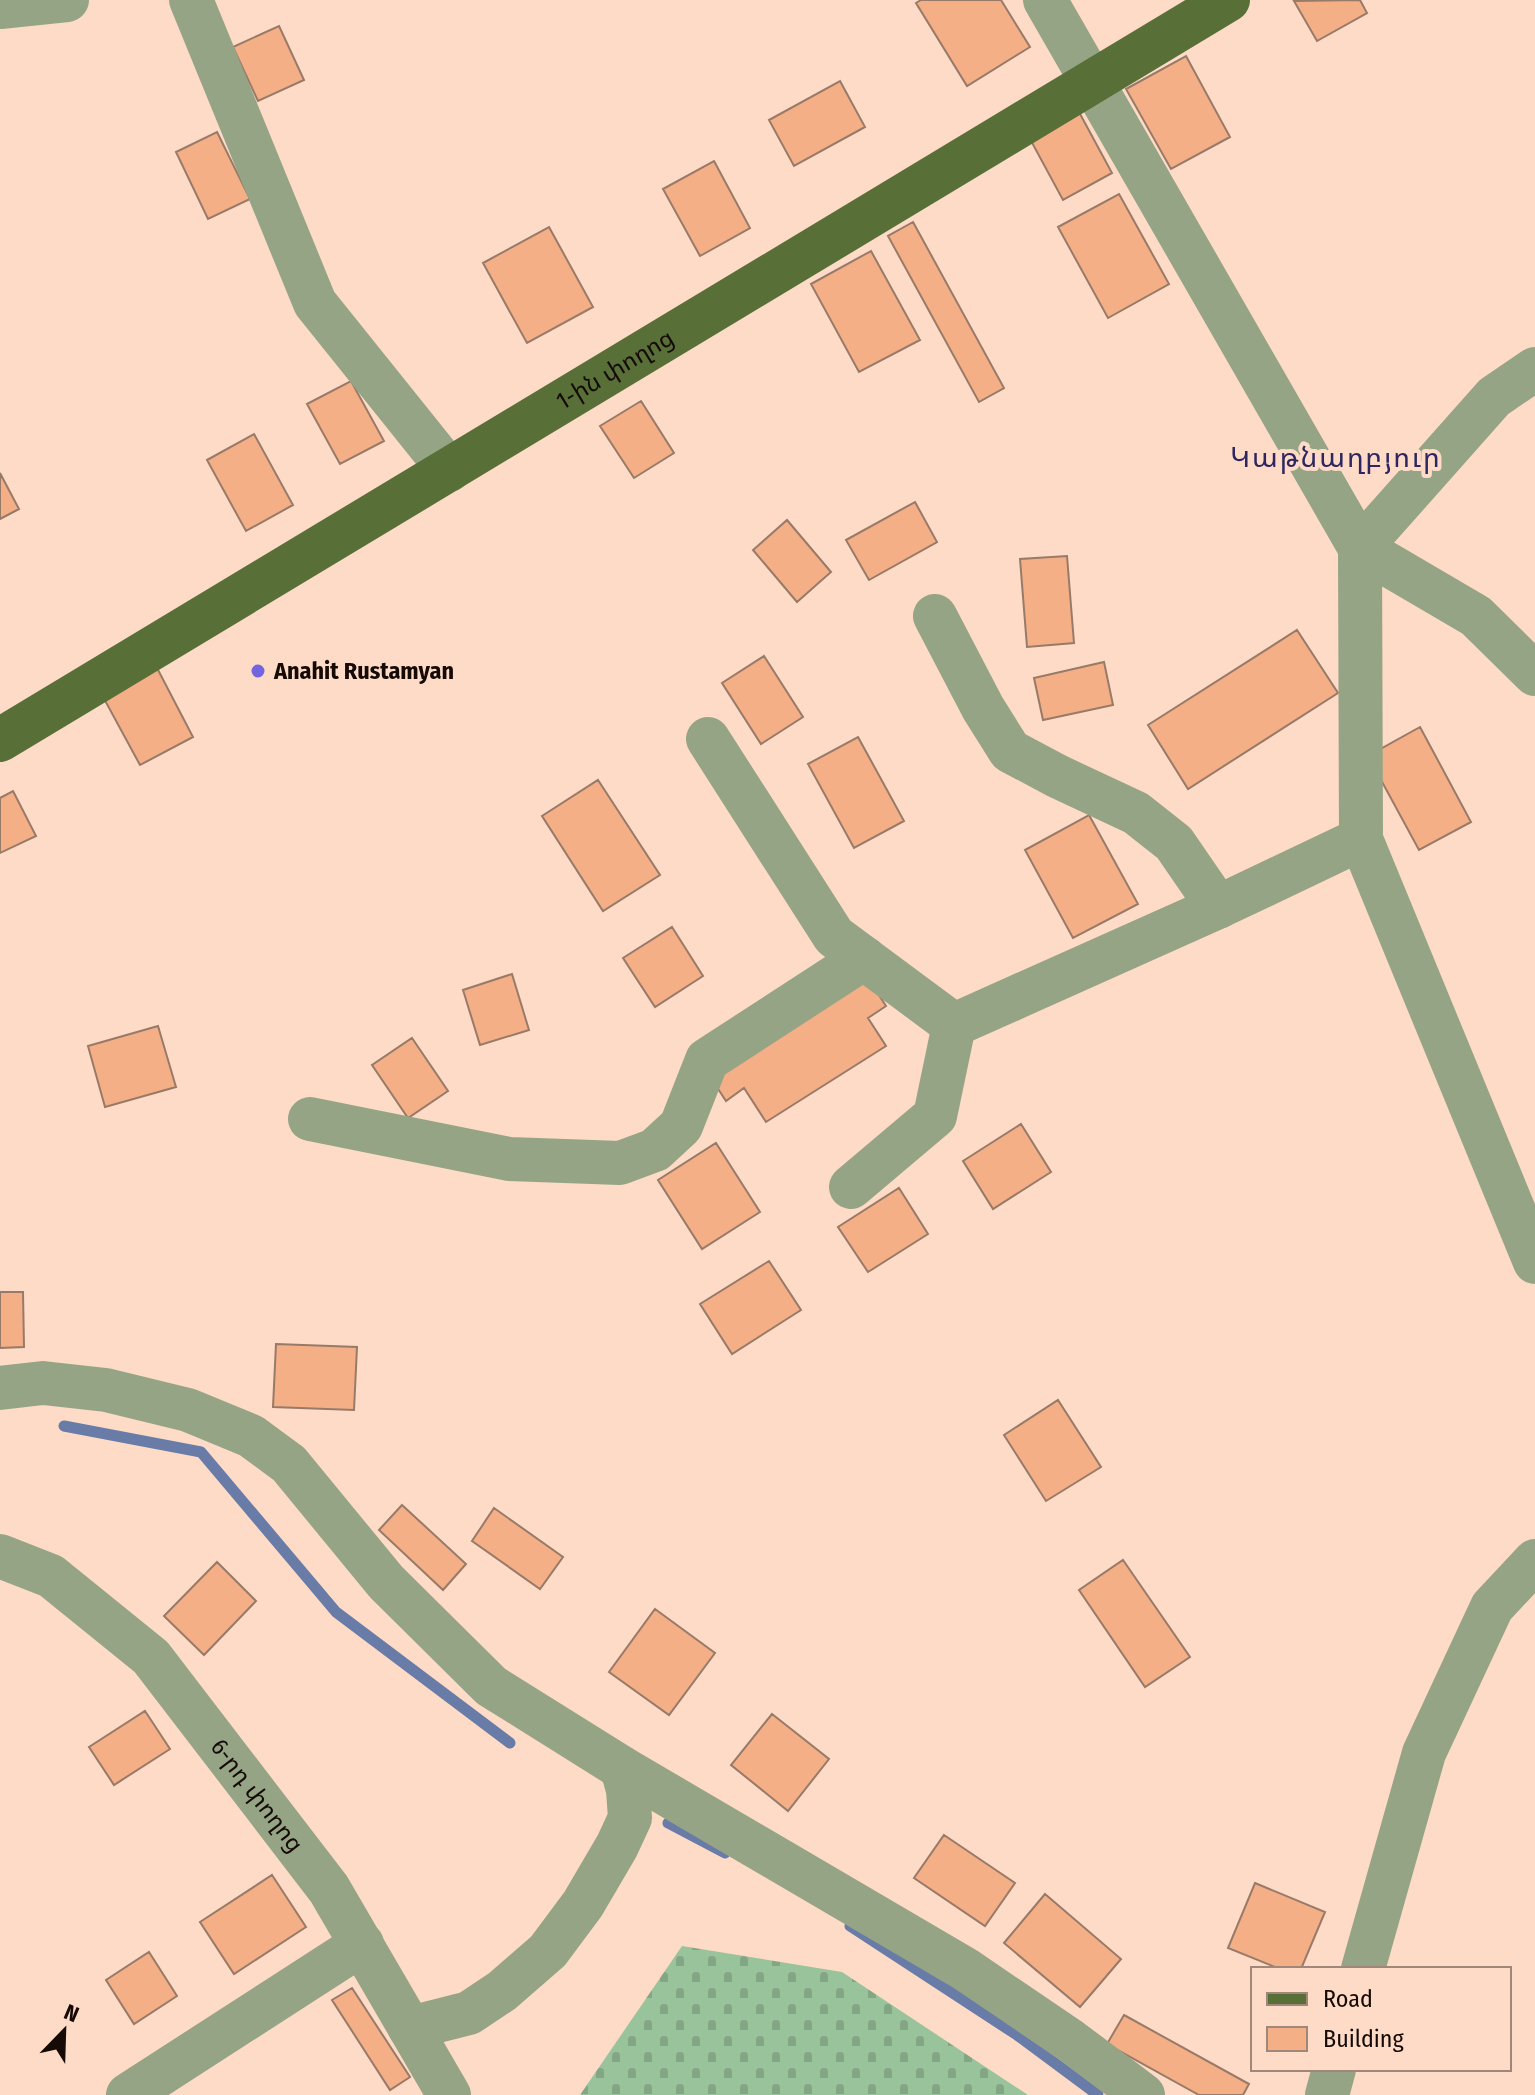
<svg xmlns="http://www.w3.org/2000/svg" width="1535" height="2095" viewBox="0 0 1535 2095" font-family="'Fira Sans Condensed','Noto Sans Armenian',sans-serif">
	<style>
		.cemetery { fill: url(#cemetery-stones) }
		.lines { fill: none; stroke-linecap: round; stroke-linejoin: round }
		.stream { stroke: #687ca7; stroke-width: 11 }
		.building { fill: #f5af86; stroke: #987a69; stroke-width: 2 }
		.minor { stroke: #96a486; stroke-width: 44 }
		.major { stroke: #586f38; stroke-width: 44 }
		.poi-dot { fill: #7365df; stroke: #fddbc7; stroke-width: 3 }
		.labels { text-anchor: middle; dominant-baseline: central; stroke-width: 8; stroke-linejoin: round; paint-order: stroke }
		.street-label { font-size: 24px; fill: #150a05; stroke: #fddbc7 }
		.poi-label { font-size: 24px; font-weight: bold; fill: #150a05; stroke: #fddbc7; text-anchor: start }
		.quarter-label { font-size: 28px; letter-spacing: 2px; fill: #2d2660; stroke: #fddbc7 }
	</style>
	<defs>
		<pattern id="cemetery-stones" width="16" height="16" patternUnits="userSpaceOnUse" patternTransform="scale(2)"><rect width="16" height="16" fill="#99c39b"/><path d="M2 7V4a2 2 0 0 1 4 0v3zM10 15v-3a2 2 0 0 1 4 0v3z" fill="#83a684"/></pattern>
	</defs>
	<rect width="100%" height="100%" fill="#fddbc7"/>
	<path class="cemetery" d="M682 1946 842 1972 1028 2095H580Z"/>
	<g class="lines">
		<path class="stream" d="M64 1426 201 1452 336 1612 510 1743
			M668 1823 725 1853
			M850 1926 1017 2035 1098 2095"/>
	</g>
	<path class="building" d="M921 0H1001L1030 47 967 86 916 3Z
		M1360 0 1367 13 1317 41 1294 1Z
		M279 26 304 80 258 101 233 47Z
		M1186 56 1230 137 1171 169 1126 89Z
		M840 81 865 127 794 166 769 120Z
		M1079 112 1112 173 1063 200 1030 139Z
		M217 132 250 199 208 219 176 152Z
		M714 161 750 228 700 256 663 189Z
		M1119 194 1169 284 1108 318 1058 227Z
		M913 222 1004 388 979 402 888 236Z
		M549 227 593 307 527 343 483 263Z
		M871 251 920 340 859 372 811 284Z
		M351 381 384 441 340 464 307 404Z
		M641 401 674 453 634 478 600 426Z
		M254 434 293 505 246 531 207 460Z
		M0 473 19 509 0 519Z
		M915 502 937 542 869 580 846 540Z
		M787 520 831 572 797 602 753 550Z
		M1067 556 1074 643 1027 647 1020 559Z
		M1297 630 1338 693 1188 789 1148 725Z
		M764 656 803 717 761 744 722 683Z
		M1104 662 1113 705 1043 720 1034 678Z
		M156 666 193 737 140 765 102 695Z
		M1420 727 1471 822 1419 850 1368 756Z
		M858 737 904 821 854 848 808 764Z
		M598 780 660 875 603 911 542 816Z
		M13 791 36 836 0 853V798Z
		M1089 815 1138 904 1073 938 1025 850Z
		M672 927 703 976 655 1007 623 958Z
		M512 974 529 1030 480 1045 463 990Z
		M868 978 886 1006 868 1018 886 1046 766 1122 744 1088 726 1101 711 1078Z
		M158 1026 176 1087 105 1107 88 1046Z
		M412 1038 448 1091 408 1118 372 1065Z
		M1021 1124 1051 1172 993 1209 963 1161Z
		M716 1143 760 1212 702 1249 658 1180Z
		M899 1188 928 1234 868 1272 838 1227Z
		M769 1261 801 1310 732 1354 700 1304Z
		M0 1292H23L24 1347 0 1348Z
		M276 1344 357 1347 354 1410 273 1407Z
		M1058 1400 1101 1467 1046 1501 1004 1435Z
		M402 1505 466 1564 443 1590 379 1530Z
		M494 1508 563 1557 540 1589 472 1541Z
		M1123 1560 1190 1657 1145 1687 1079 1590Z
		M217 1562 256 1601 204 1655 164 1616Z
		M655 1609 715 1653 669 1715 609 1672Z
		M145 1711 170 1749 114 1785 89 1747Z
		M772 1714 829 1759 788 1811 731 1765Z
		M944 1835 1015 1883 985 1926 914 1878Z
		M272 1875 306 1927 234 1974 200 1922Z
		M1255 1883 1325 1912 1301 1969H1280L1228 1948Z
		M1045 1894 1121 1959 1080 2007 1004 1943Z
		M149 1952 177 1996 134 2024 106 1980Z
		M352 1988 410 2077 390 2090 332 2000Z
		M1124 2015 1249 2084 1243 2095H1199L1107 2044Z"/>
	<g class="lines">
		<g class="minor">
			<path d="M191 0 315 303 449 470"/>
			<path d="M1045 0 1360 548 1361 839 1535 1262"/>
			<path d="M0 7 67 0"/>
			<path d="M1360 548 1494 397 1535 369"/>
			<path d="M1360 548 1476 616 1535 674"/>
			<path d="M935 616 983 708 1010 751 1057 776 1136 813 1174 843 1218 907"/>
			<path d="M708 739 834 936 954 1025 935 1116 851 1187"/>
			<path d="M954 1025 1218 907 1361 839"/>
			<path d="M310 1119 509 1159 620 1163 655 1150 681 1126 707 1060 864 958"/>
			<path d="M0 1388 43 1383 106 1390 188 1410 251 1436 289 1464 386 1582 491 1686 622 1768 965 1969 1071 2041 1143 2095"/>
			<path id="s1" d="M0 1556 51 1576 151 1657 329 1889 449 2095"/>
			<path d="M1363 1969 1424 1753 1492 1607 1535 1561"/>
			<path d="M410 2028 469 2013 502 1991 548 1951 583 1904 617 1846 630 1818 628 1790 622 1768"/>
			<path d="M128 2095 362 1944"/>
			<path d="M1327 2095 1334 2069"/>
		</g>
		<path class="major" id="s2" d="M0 740 1228 0"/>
	</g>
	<circle class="poi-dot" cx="258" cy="671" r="8"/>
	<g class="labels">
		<g class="street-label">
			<text stroke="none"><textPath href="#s2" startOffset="718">1-ին փողոց</textPath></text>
			<text stroke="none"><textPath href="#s1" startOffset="358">6-րդ փողոց</textPath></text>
		</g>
		<g class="poi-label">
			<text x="274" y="671">Anahit Rustamyan</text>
		</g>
		<g class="quarter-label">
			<text x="1336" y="457">Կաթնաղբյուր</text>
		</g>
	</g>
	<rect x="1251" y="1967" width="260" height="104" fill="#fddbc7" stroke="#a08779" stroke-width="2"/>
	<rect x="1267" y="1993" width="40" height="12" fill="#586f38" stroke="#a08779" stroke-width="2"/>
	<text x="1323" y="2007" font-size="24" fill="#150a05">Road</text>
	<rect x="1267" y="2027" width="40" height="24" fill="#f5af86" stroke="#a08779" stroke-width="2"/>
	<text x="1323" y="2047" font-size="24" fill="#150a05">Building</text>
	<g transform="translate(64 2031) rotate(23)" stroke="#fddbc7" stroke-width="6" paint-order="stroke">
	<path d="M0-6L14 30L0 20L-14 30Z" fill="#150a05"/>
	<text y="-12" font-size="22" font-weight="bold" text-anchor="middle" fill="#150a05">N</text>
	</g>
</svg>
